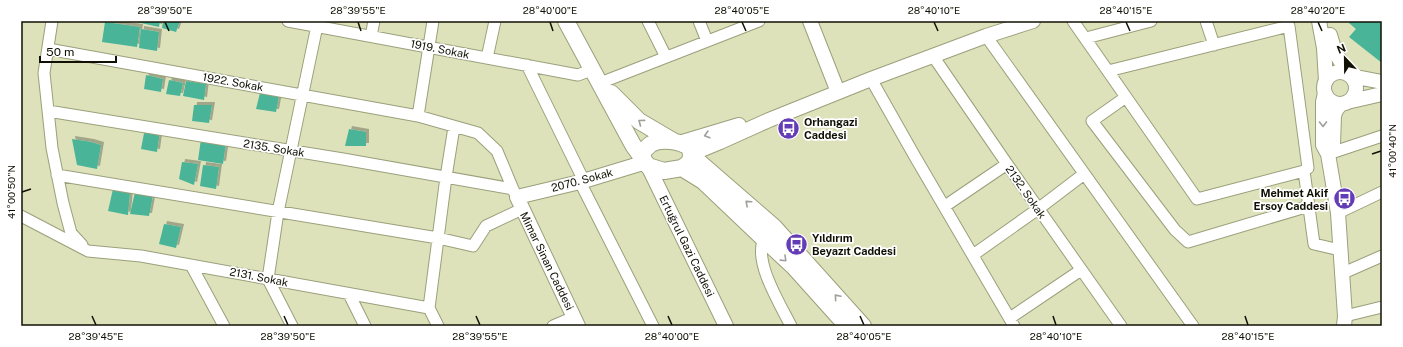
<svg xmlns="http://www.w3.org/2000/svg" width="1403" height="347" viewBox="0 0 1403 347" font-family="'Public Sans',sans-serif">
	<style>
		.building { fill: #48b498; filter: url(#shadow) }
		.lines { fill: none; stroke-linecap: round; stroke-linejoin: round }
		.minor-casing { stroke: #9ba07b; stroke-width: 13 }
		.tertiary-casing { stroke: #9ba07b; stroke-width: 16 }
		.secondary-casing { stroke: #9ba07b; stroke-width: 18 }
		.minor { stroke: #fff; stroke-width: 11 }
		.tertiary { stroke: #fff; stroke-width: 14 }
		.secondary { stroke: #fff; stroke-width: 16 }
		.oneway { stroke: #9fa09b }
		.ticks { fill: none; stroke: #101104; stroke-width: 1.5 }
		.labels { text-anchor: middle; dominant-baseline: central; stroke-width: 3.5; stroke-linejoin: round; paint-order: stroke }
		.street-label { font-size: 11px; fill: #101104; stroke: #fff }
		.poi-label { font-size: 11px; font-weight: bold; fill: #101104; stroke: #fff; text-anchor: start }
		.neatline { fill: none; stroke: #101104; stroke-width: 1.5 }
		.ticks-label { font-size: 10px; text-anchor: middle; fill: #101104 }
	</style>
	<defs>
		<filter id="shadow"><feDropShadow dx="3" dy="-3" stdDeviation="0" flood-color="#0004"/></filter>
	</defs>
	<rect width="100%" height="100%" fill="#dde2bb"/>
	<path class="building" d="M132 21H160L159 27Z
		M163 21H180L176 32 162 28Z
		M1350 21H1382V63L1349 37 1356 29 1349 23Z
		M105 22 140 27 137 47 102 42Z
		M141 29 159 32 157 51 139 48Z
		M146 75 163 79 161 92 144 89Z
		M169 80 183 83 180 96 166 94Z
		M186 81 206 84 204 100 183 96Z
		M260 93 279 96 276 112 256 109Z
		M194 105H212L209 123 192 121Z
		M145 128 160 130 157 152 141 149Z
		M349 129 366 132V146H345Z
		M72 139 91 142 101 145 97 169 77 165Z
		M201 139 226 143 223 164 198 160Z
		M182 162 198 164 194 185 179 179Z
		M203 165 219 167 216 189 200 186Z
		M113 189 130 192 128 215 108 211Z
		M135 192 153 195 149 216 130 214Z
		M164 224 181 227 176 248 159 244Z"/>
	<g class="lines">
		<defs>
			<path id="minor" d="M52 21 44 73 52 148 63 203 71 233 82 245
				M288 21 578 75 591 70
				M433 21 418 116 478 133 497 151 515 194
				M648 21 666 57
				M699 21 707 41
				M1073 21 1197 199 1304 171 1308 168 1289 26 1108 71
				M1206 21 1214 45
				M371 36 374 21
				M986 36 1193 326
				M1086 38 1151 21
				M48 49 418 116
				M933 56 1007 164 1121 326
				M487 58 495 21
				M527 65 584 181
				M871 79 914 155 1014 326
				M600 83 759 21
				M1126 97 1092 121 1175 230 1188 242 1309 206
				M48 111 343 159 513 189
				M1328 154 1382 136
				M1304 171 1314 244 1340 250
				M57 175 438 238 473 246 486 226 522 209
				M580 182 653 326
				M945 206 1007 164
				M1338 213 1382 192
				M21 216 88 251 141 256 429 308
				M764 239C753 261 780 304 791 326
				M973 255 1038 209 1084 174
				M191 265 224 326
				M1341 274 1382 256
				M349 294 365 326
				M1345 316 1382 307
				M1010 318 1081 270
				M292 326 268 279 278 212 318 21
				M438 326 429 308 446 177 454 127
				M553 326 574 317"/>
			<path id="tertiary" d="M810 21 838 92
				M1319 21 1324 48 1326 81
				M1330 35 1335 52 1348 74
				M1324 88a16 16 0 1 1 32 0a16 16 0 1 1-32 0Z
				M1351 76 1382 82
				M1325 93 1323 102V145L1328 154 1338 213 1345 316 1344 326
				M1347 102 1382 94
				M679 143 739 125
				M691 154 720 142 769 120 871 79 986 36 1033 21
				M1328 154 1333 145 1334 116 1336 110 1341 104
				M648 166 726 326
				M578 326 517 197 580 182 646 162"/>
			<path id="secondary" d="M566 21 633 145 648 166 664 171 682 168 690 162 691 155 690 148C681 141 661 138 651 144 648 146 646 149 643 151V158
				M611 93 639 121 673 141
				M691 155 774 227 863 326
				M682 168 703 181 764 239 794 267 847 326"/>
		</defs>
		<use href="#minor" class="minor-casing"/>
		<use href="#tertiary" class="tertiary-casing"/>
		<use href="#secondary" class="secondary-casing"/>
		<use href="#minor" class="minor"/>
		<use href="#tertiary" class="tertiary"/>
		<use href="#secondary" class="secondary"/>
	</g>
	<defs><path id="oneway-chevron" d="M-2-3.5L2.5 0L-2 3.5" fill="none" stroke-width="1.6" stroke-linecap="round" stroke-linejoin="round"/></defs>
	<g class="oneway">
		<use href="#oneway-chevron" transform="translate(641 122) rotate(-143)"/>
		<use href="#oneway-chevron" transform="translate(1323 124) rotate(89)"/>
		<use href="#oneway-chevron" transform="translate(707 135) rotate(164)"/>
		<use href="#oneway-chevron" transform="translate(748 203) rotate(-138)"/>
		<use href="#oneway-chevron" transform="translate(784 259) rotate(44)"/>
		<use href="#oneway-chevron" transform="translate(837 297) rotate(-131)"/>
	</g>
	<path class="ticks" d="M165 22 169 31M358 22 361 31M550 22 553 31M742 22 746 31M934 22 938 31M1126 22 1130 31M1318 22 1322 31M1372 154 1381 151M22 192 31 189M92 316 96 325M284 316 288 325M476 316 480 325M668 316 672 325M860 316 864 325M1053 316 1056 325M1245 316 1248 325"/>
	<defs>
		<symbol id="bus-disc" viewBox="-11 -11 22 22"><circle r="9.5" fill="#643cb5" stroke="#fff"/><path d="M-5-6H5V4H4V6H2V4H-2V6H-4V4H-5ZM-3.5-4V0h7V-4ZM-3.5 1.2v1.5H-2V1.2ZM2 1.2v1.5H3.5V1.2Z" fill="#fff"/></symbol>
	</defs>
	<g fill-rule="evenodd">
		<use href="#bus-disc" x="776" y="116" width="25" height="25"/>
		<use href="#bus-disc" x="1332" y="186" width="25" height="25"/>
		<use href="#bus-disc" x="784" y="232" width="25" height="25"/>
	</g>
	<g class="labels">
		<g class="street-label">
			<text transform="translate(440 49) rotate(11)">1919. Sokak</text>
			<text transform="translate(233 82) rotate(10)">1922. Sokak</text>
			<text transform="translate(274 148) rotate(9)">2135. Sokak</text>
			<text transform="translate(582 180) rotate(-15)">2070. Sokak</text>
			<text transform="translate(1026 192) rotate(55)">2132. Sokak</text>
			<text transform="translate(687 246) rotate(64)">Ertuğrul Gazi Caddesi</text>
			<text transform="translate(547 261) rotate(64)">Mimar Sinan Caddesi</text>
			<text transform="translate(259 277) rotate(11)">2131. Sokak</text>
		</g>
		<g class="poi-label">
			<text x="804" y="122">Orhangazi<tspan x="804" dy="13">Caddesi</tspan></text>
			<text x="1328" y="193" text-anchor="end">Mehmet Akif<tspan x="1328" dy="13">Ersoy Caddesi</tspan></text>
			<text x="812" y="238">Yıldırım<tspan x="812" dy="13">Beyazıt Caddesi</tspan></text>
		</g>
	</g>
	<rect width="1403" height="347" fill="none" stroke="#ffffff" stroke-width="44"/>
	<g transform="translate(1345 58) rotate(338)" stroke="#ffffff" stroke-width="3" paint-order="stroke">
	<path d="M0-3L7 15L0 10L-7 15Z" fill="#101104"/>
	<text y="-6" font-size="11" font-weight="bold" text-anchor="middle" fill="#101104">N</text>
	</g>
	<path d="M40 56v6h76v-6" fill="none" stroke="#101104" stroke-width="2"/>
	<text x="46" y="56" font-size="12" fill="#101104" stroke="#ffffff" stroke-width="3" paint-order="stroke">50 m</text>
	<rect x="22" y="22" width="1359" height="303" class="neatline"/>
	<g class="ticks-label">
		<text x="165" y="14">28°39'50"E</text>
		<text x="358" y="14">28°39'55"E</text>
		<text x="550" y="14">28°40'00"E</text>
		<text x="742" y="14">28°40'05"E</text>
		<text x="934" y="14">28°40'10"E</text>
		<text x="1126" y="14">28°40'15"E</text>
		<text x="1318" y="14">28°40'20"E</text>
		<text transform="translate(1392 151) rotate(-90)" y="4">41°00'40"N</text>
		<text transform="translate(11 192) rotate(-90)" y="4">41°00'50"N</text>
		<text x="96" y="340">28°39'45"E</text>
		<text x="288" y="340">28°39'50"E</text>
		<text x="480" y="340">28°39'55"E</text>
		<text x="672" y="340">28°40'00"E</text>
		<text x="864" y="340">28°40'05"E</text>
		<text x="1056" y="340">28°40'10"E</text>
		<text x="1248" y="340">28°40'15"E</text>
	</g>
</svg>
